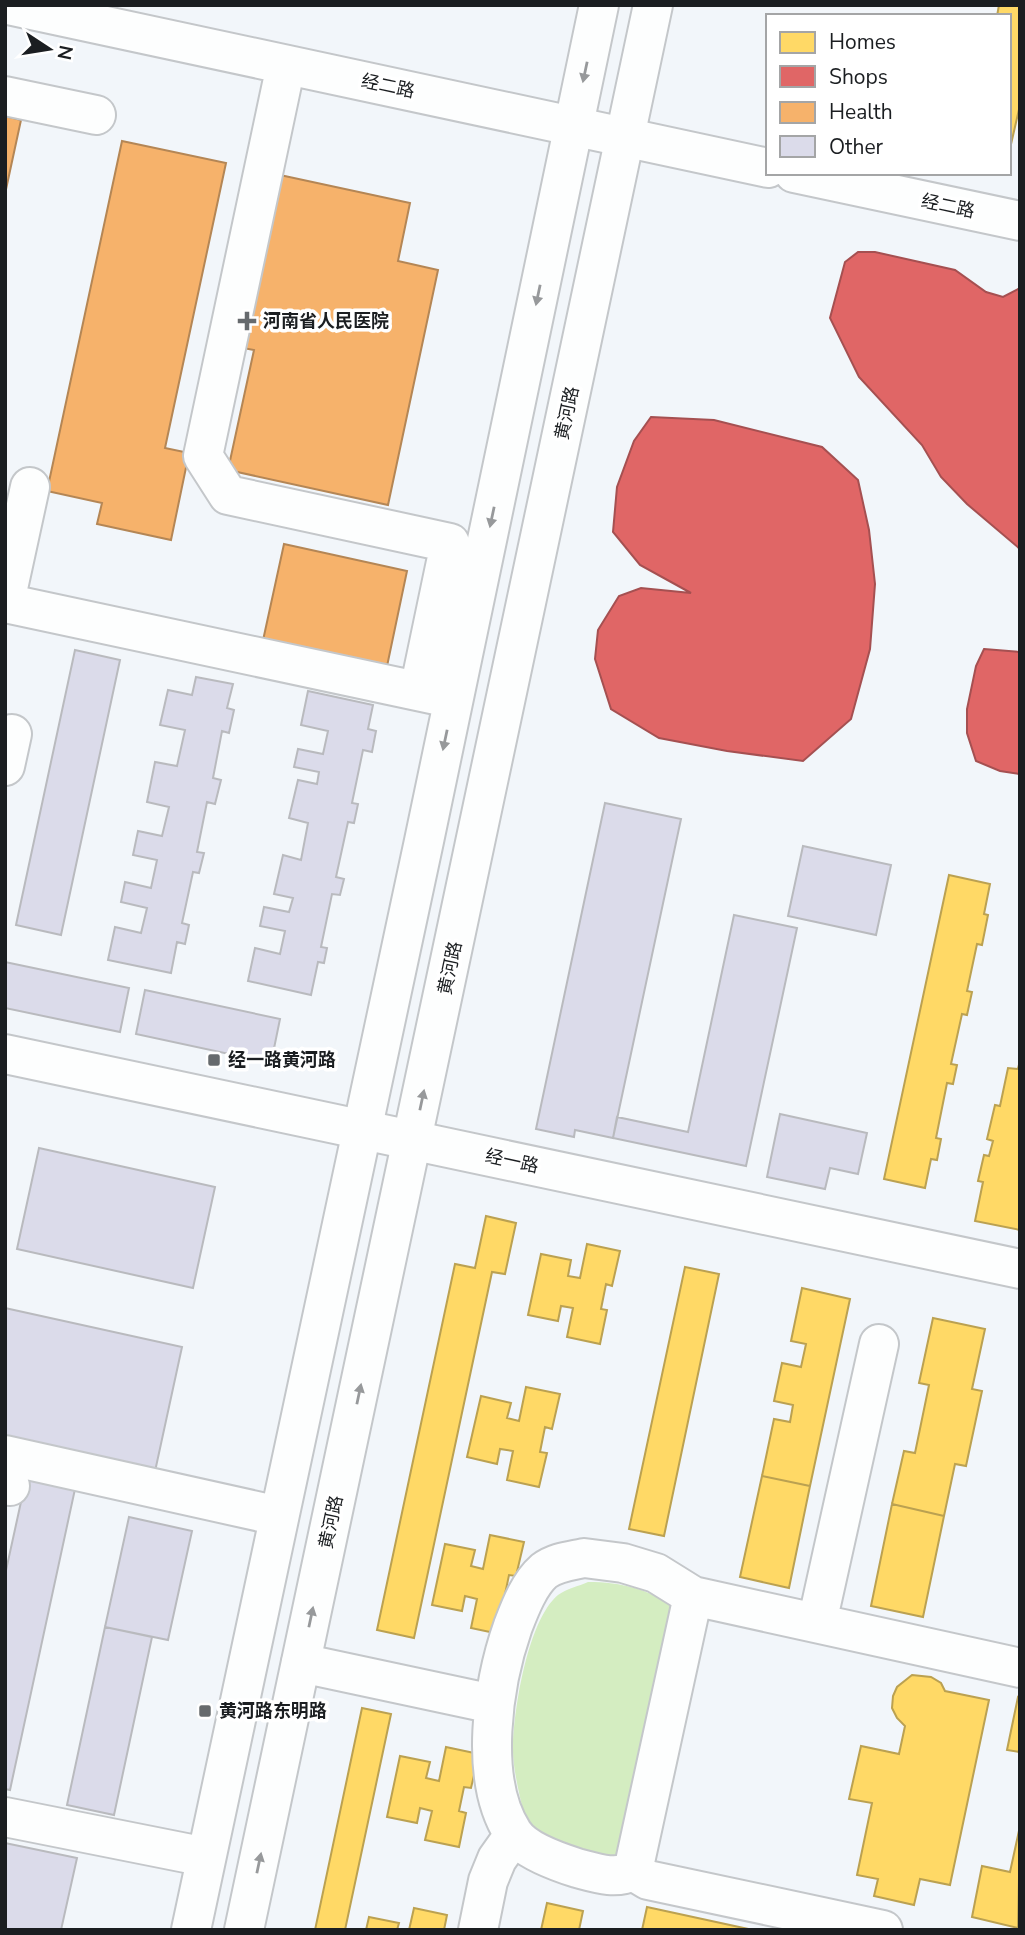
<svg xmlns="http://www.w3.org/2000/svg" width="1025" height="1935" viewBox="0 0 1025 1935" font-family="'Nunito Sans','Noto Sans SC',sans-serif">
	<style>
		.green { fill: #d4edc1 }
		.homes { fill: #ffd966; stroke: #bba151; stroke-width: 2 }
		.shops { fill: #e06666; stroke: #a55051; stroke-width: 2 }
		.health { fill: #f6b26b; stroke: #b48655; stroke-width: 2 }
		.building { fill: #dbdbea; stroke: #b9babe; stroke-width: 2 }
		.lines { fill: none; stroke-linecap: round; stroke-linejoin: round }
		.minor-casing { stroke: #c4c7ca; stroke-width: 42 }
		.major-casing { stroke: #c4c7ca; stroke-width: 42 }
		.minor { stroke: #fdfefe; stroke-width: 38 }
		.major { stroke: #fdfefe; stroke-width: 38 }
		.oneway { fill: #97999b }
		.poi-dot { fill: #666a6d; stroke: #fff; stroke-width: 2.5 }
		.labels { text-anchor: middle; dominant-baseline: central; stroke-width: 7; stroke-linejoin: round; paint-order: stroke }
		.street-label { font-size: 18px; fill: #1b1e21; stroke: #fff }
		.poi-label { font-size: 18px; font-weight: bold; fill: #1b1e21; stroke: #fff; text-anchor: start }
	</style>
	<rect width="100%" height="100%" fill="#f2f6fa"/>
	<path class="green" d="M588 1582C621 1582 652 1589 678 1611L625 1854 608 1863 590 1861 526 1826C522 1802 512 1770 513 1746 514 1708 528 1620 558 1595 566 1589 579 1586 588 1582Z"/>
	<path class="homes" d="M999 5H1020V105L1009 153V16H997Z
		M949 875 990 884 984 914 988 915 982 945 977 944 967 991 972 992 967 1015 962 1014 951 1064 957 1065 953 1084 947 1083 936 1138 941 1139 937 1160 931 1159 925 1188 884 1179Z
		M1020 1060V1230L975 1221 983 1182 978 1181 984 1155 989 1156 993 1141 987 1139 995 1105 1000 1106 1008 1068 1018 1069Z
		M486 1216 516 1223 505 1274 492 1272 414 1638 377 1630 455 1264 475 1268Z
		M587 1244 620 1251 612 1286 606 1284 601 1309 607 1310 600 1344 567 1337 573 1308 561 1306 558 1321 528 1315 541 1254 571 1260 568 1276 580 1278Z
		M685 1267 719 1274 664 1536 629 1529Z
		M802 1288 850 1299 810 1486 762 1476 774 1419 790 1422 793 1405 774 1401 782 1363 801 1367 806 1344 791 1341Z
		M933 1318 985 1329 972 1389 982 1391 966 1466 955 1464 944 1516 892 1504 904 1451 915 1453 929 1385 919 1383Z
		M526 1387 560 1394 552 1429 545 1427 540 1452 547 1453 539 1487 507 1480 513 1451 500 1449 497 1464 467 1457 481 1396 511 1403 507 1418 519 1421Z
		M762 1476 810 1486 789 1588 740 1577Z
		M892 1504 944 1516 923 1617 871 1606Z
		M490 1535 524 1542 516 1576 509 1575 504 1599V1635L471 1628 477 1599 465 1596 462 1611 432 1605 445 1544 475 1550 471 1566 483 1569Z
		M912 1675 931 1677 941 1683 945 1691 989 1700 950 1885 920 1879 914 1905 874 1896 878 1879 857 1875 872 1803 849 1799 861 1746 899 1754 905 1726 897 1718 892 1708 893 1696 897 1687Z
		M1018 1697 1020 1698V1752L1007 1750Z
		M362 1708 391 1714 345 1930H315Z
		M446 1747 479 1754 471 1788 464 1787 459 1811 466 1813 459 1847 425 1840 432 1811 420 1808 417 1823 387 1817 400 1756 430 1762 426 1778 439 1781Z
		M1020 1826 1018 1928 972 1917 982 1866 1010 1872Z
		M547 1903 583 1911 579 1930H541Z
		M647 1907 753 1930H642Z
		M414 1908 447 1915 444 1930H409Z
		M369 1917 399 1923 397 1930H366Z"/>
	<path class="shops" d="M858 252H875L955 270 986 292 1003 297 1020 288V549L967 504 941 477 922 445 859 377 830 318 845 262Z
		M651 417 714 420 822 447 858 480 869 530 875 584 870 649 851 719 803 761 727 751 659 738 611 709 595 659 598 630 619 596 641 588 691 593 640 565 613 532 617 487 634 441Z
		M984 649 1020 652V774L1000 771 976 761 967 733V709L976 666Z"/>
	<path class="health" d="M5 116 21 120 5 194Z
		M122 141 226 163 165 448 189 453 171 540 97 524 102 503 47 491Z
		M280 175 410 203 398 261 438 270 388 505 228 470 254 350 243 348Z
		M284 544 407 571 386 671 262 645Z"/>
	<path class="building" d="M75 650 120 660 61 935 16 925Z
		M196 677 233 684 227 708 234 710 229 733 222 731 213 778 221 780 215 804 207 802 197 852 204 853 199 873 193 872 182 923 189 925 185 944 177 942 171 973 108 960 115 927 141 933 147 908 121 902 125 882 151 888 157 860 133 855 138 831 162 836 169 807 147 802 155 762 177 766 185 730 160 725 168 690 192 695Z
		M308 691 373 705 368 729 376 731 372 752 363 750 352 803 358 804 354 823 348 822 336 877 344 879 340 895 332 894 321 947 327 948 324 963 318 962 311 995 248 981 255 948 280 954 285 931 260 926 264 907 289 912 293 898 274 894 283 855 301 860 308 823 289 818 298 780 317 784 319 772 294 767 298 749 323 754 328 731 301 725Z
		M605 803 681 819 613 1138 575 1130 574 1137 536 1129Z
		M803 846 891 865 876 935 788 916Z
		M734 915 797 928 746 1166 613 1138 617 1117 688 1132Z
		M5 962 129 988 120 1032 5 1008Z
		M145 990 280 1019 271 1063 136 1034Z
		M780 1114 867 1133 858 1174 830 1168 825 1189 767 1177Z
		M39 1148 215 1187 193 1288 17 1249Z
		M5 1308 182 1347 154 1476 5 1443Z
		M26 1479 75 1489 10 1790 5 1789V1575Z
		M129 1517 192 1531 168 1640 105 1627Z
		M105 1627 152 1637 114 1815 67 1805Z
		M5 1843 77 1858 61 1930H5Z"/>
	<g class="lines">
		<defs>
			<path id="minor" d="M8 5 768 168
				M286 65 203 456 228 495 450 543 419 691
				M5 96 96 115
				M794 173 1020 221
				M5 602 30 487
				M5 603 445 697
				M5 766 12 734
				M5 1054 1020 1269
				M5 1455 279 1516
				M5 1484 10 1486
				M584 1558 623 1563 656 1573 693 1596 633 1871C615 1880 596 1873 577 1868 558 1862 524 1850 513 1833 478 1779 493 1683 513 1626 520 1608 529 1584 544 1571 556 1562 570 1561 584 1558Z
				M693 1596 1020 1668
				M817 1623 879 1344
				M301 1663 493 1704
				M5 1817 206 1857
				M633 1871 648 1880 883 1930
				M478 1930 488 1881 497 1859 514 1835"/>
			<path id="major" d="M191 1930 424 841 599 5
				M244 1930 653 5"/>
		</defs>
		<use href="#minor" class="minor-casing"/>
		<use href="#major" class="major-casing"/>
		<use href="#minor" class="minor"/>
		<use href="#major" class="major"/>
	</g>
	<defs><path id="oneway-solid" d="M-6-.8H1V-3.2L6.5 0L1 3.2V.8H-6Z" transform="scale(1.75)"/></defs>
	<g class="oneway">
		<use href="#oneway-solid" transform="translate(585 72) rotate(102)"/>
		<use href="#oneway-solid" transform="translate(538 295) rotate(102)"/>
		<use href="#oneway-solid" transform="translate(492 517) rotate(102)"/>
		<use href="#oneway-solid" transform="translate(445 740) rotate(102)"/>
		<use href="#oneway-solid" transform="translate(422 1100) rotate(-78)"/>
		<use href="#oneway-solid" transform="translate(359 1394) rotate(-78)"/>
		<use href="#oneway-solid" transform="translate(311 1617) rotate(-78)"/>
		<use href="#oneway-solid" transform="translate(259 1863) rotate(-78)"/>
	</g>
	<g class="poi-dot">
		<path d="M243.5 310.5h7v7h7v7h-7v7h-7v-7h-7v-7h7z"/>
		<rect x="207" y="1053" width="14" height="14" rx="3.5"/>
		<rect x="198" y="1704" width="14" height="14" rx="3.5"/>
	</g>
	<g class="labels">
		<g class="street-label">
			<text transform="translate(388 86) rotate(12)">经二路</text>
			<text transform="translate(948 206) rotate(12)">经二路</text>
			<text transform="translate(567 413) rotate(-78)">黄河路</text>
			<text transform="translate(450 968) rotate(-78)">黄河路</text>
			<text transform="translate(512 1161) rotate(12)">经一路</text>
			<text transform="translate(331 1522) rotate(-78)">黄河路</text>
		</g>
		<g class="poi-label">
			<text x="263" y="321">河南省人民医院</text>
			<text x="228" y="1060">经一路黄河路</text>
			<text x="219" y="1711">黄河路东明路</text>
		</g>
	</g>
	<rect width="1025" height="1935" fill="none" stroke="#1b1e21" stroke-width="14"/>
	<rect x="766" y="14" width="245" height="161" fill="#ffffff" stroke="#a4a5a6" stroke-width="2"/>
	<rect x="780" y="32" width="35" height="21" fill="#ffd966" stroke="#a4a5a6" stroke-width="2"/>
	<text x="829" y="49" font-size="21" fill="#1b1e21">Homes</text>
	<rect x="780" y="66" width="35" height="21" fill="#e06666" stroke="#a4a5a6" stroke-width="2"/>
	<text x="829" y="84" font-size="21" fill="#1b1e21">Shops</text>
	<rect x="780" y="102" width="35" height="21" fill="#f6b26b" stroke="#a4a5a6" stroke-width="2"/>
	<text x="829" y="119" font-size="21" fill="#1b1e21">Health</text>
	<rect x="780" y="136" width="35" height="21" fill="#dbdbea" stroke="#a4a5a6" stroke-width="2"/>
	<text x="829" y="154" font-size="21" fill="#1b1e21">Other</text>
	<g transform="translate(49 49) rotate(102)" stroke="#ffffff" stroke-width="5" paint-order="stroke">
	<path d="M0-5L12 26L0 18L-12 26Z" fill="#1b1e21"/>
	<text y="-10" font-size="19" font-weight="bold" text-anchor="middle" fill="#1b1e21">N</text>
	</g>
</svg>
